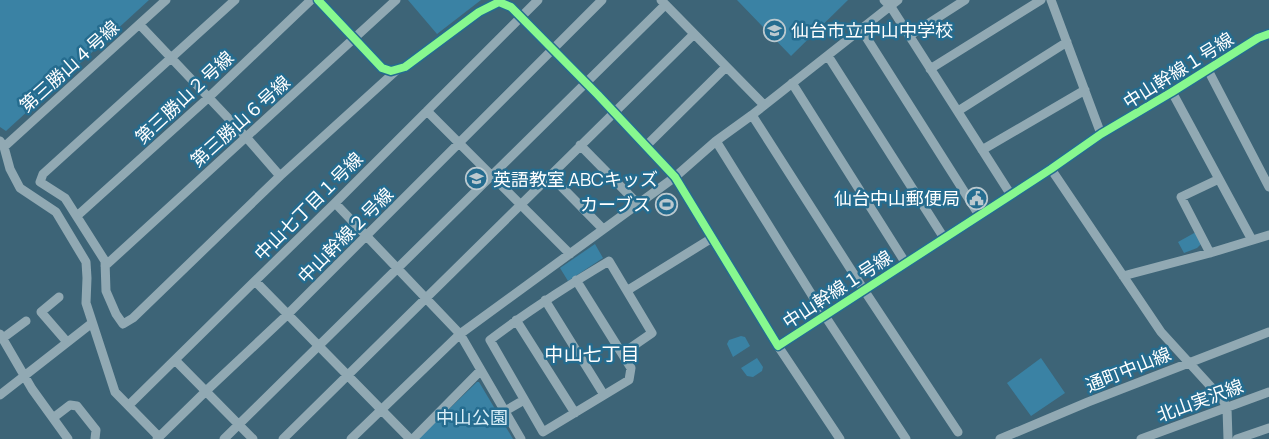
<svg xmlns="http://www.w3.org/2000/svg" width="1269" height="439" viewBox="0 0 1269 439" font-family="Manrope,'Noto Sans JP',sans-serif">
	<style>
		.green { fill: #3a82a4 }
		.lines { fill: none; stroke-linecap: round; stroke-linejoin: round }
		.minor { stroke: #91a9b3; stroke-width: 9 }
		.cycleway-casing { stroke: #256c8f; stroke-width: 11 }
		.cycleway { stroke: #87f88f; stroke-width: 8 }
		.labels { text-anchor: middle; dominant-baseline: central; stroke-width: 5; stroke-linejoin: round; paint-order: stroke }
		.poi-label { font-size: 18px; fill: #fff; stroke: #256c8f; text-anchor: start }
		.street-label { font-size: 18px; fill: #fff; stroke: #256c8f }
		.park-label { font-size: 18px; fill: #daeff8; stroke: #256c8f }
		.neighbourhood-label { font-size: 19px; fill: #fff; stroke: #256c8f }
	</style>
	<rect width="100%" height="100%" fill="#3d6477"/>
	<path class="green" d="M0 0H149L6 131 0 127Z
		M408 0H481L437 34Z
		M737 0H848L791 56Z
		M1196 232 1202 243 1197 248 1184 253 1178 242Z
		M595 244 603 258 568 281 560 268Z
		M741 336 745 337 750 346 733 357 727 344 729 340Z
		M757 358 763 367 762 371 753 377 747 376 741 368Z
		M1041 358 1065 393 1031 416 1007 383Z
		M477 382H479L513 439H418Z"/>
	<g class="lines">
		<path class="minor" d="M235 0 43 174 40 182 65 198 105 261 106 291 116 314 123 324 133 318 280 176 398 69
			M318 0 382 68 391 71 405 67 479 12 499 2 511 7 598 95 675 177 778 346 1051 169 1101 134 1172 92 1258 38 1269 34
			M661 0 764 105
			M884 0 891 7 1011 195
			M1051 0 1101 134
			M140 25 246 137 280 176
			M861 29 979 215
			M909 36 965 0
			M828 56 944 238
			M930 69 1041 0
			M1208 70 1269 187
			M792 83 905 262
			M1172 92 1252 240
			M427 111 570 254
			M958 111 1067 42
			M752 115 864 290 958 432
			M0 141 4 147 10 169 20 188 56 212 86 262 87 278 86 303 115 392 159 437
			M716 141 825 316 906 439
			M580 145 638 204
			M647 145 726 67
			M4 147 166 0
			M982 150 1085 90
			M1051 169 1161 332 1223 400 1227 408 1228 439
			M550 175 603 229
			M335 203 460 334 521 439
			M77 216 208 98 311 0
			M1210 253 1181 197 1219 179
			M105 266 396 0
			M1123 276 1210 253 1269 235
			M576 280 631 368 629 380 543 432 490 340C528 311 567 286 609 261L652 333 623 353
			M628 290 712 238
			M59 297 41 312 67 342
			M545 300 604 395
			M516 320 575 413
			M0 334 32 389 68 439
			M3 338 26 321
			M778 346 840 439
			M175 360 253 439
			M0 395 92 323
			M129 405 255 281
			M505 411 524 400
			M53 418 70 405 77 406 96 430 95 439
			M157 439 206 391 287 315 602 0
			M224 439 665 5
			M283 439 694 34
			M351 439 460 334 675 177 716 141 752 115 898 0
			M410 439 255 281 335 203 538 0
			M413 439 481 370
			M1000 439 1088 402 1269 332
			M1141 439 1269 392
			M1237 439 1269 428"/>
		<defs>
			<path id="cycleway" d="M318 0 382 68 391 71 405 67 479 12 499 2 511 7 598 95 675 177 778 346 1051 169 1101 134 1172 92 1258 38 1269 34"/>
		</defs>
		<use href="#cycleway" class="cycleway-casing"/>
		<use href="#cycleway" class="cycleway"/>
	</g>
	<defs>
		<symbol id="school-ring" viewBox="-11 -11 22 22"><circle r="9.5" fill="#256c8f" stroke="#bbc9cf" stroke-width="1.5"/><path d="M0-5L7-2L0 1L-7-2ZM-4 1L0 2.5L4 1V4Q0 6-4 4Z" fill="#bbc9cf"/></symbol>
		<symbol id="civic-ring" viewBox="-11 -11 22 22"><circle r="9.5" fill="#256c8f" stroke="#bbc9cf" stroke-width="1.5"/><path d="M-.6-6.5H3V-4.5H.6V-3L4-1V1h2V6H-6V1h2V-1L-.6-3ZM-1.2 2.5V6h2.4V2.5Z" fill="#bbc9cf"/></symbol>
		<symbol id="stadium-ring" viewBox="-11 -11 22 22"><circle r="9.5" fill="#256c8f" stroke="#bbc9cf" stroke-width="1.5"/><path d="M0-5a6.5 5 0 1 0 0 10a6.5 5 0 1 0 0-10ZM-3.5-1.8h7v3.6h-7Z" fill="#bbc9cf"/></symbol>
	</defs>
	<g fill-rule="evenodd">
		<use href="#school-ring" x="762" y="18" width="25" height="25"/>
		<use href="#school-ring" x="464" y="166" width="25" height="25"/>
		<use href="#civic-ring" x="964" y="186" width="25" height="25"/>
		<use href="#stadium-ring" x="654" y="192" width="25" height="25"/>
	</g>
	<g class="labels">
		<g class="poi-label">
			<text x="791" y="30">仙台市立中山中学校</text>
			<text x="493" y="179">英語教室 ABCキッズ</text>
			<text x="960" y="198" text-anchor="end">仙台中山郵便局</text>
			<text x="651" y="204" text-anchor="end">カーブス</text>
		</g>
		<g class="street-label">
			<text transform="translate(69 66) rotate(-42)">第三勝山４号線</text>
			<text transform="translate(1178 70) rotate(-32)">中山幹線１号線</text>
			<text transform="translate(184 97) rotate(-43)">第三勝山２号線</text>
			<text transform="translate(240 121) rotate(-42)">第三勝山６号線</text>
			<text transform="translate(308 206) rotate(-45)">中山七丁目１号線</text>
			<text transform="translate(345 235) rotate(-45)">中山幹線２号線</text>
			<text transform="translate(837 289) rotate(-33)">中山幹線１号線</text>
			<text transform="translate(1128 369) rotate(-22)">通町中山線</text>
			<text transform="translate(1200 400) rotate(-20)">北山実沢線</text>
		</g>
		<g class="park-label">
			<text x="472" y="417">中山公園</text>
		</g>
		<g class="neighbourhood-label">
			<text x="592" y="354">中山七丁目</text>
		</g>
	</g>
</svg>
